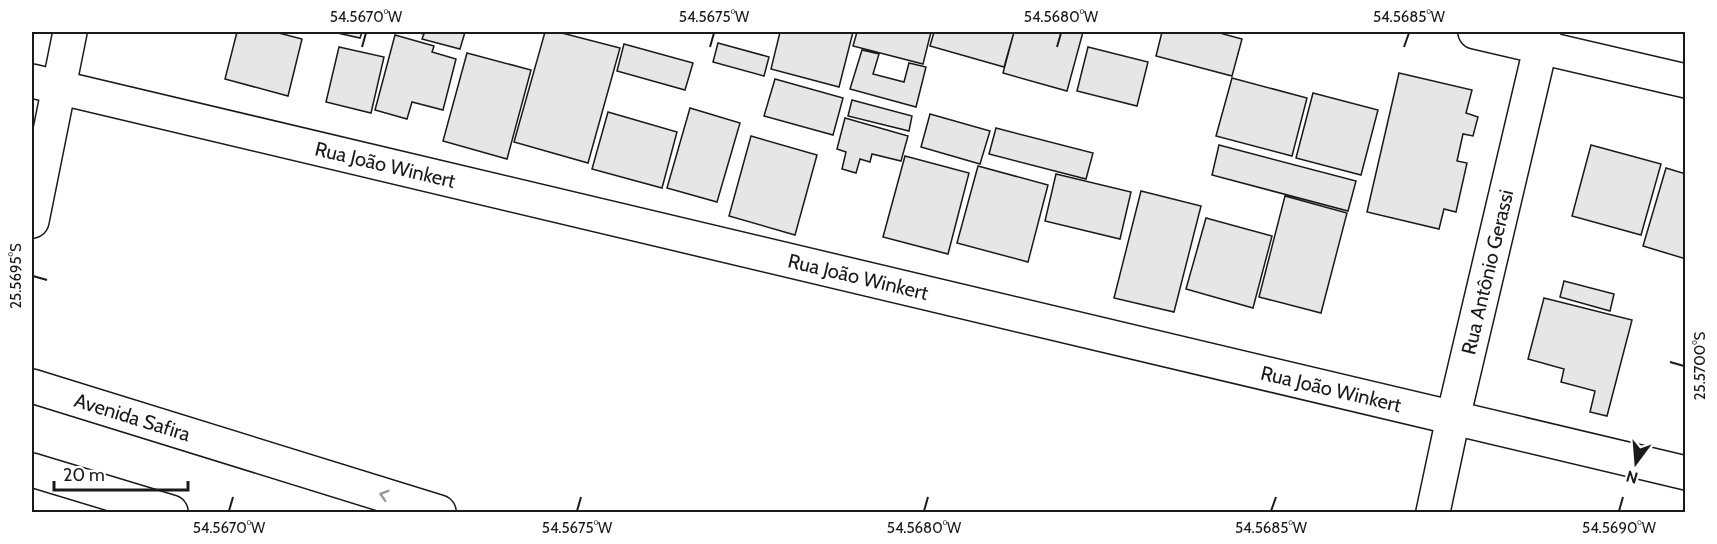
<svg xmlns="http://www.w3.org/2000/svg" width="1717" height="544" viewBox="0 0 1717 544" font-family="Cabin,sans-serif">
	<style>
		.building { fill: #e6e6e6; stroke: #1a1a1a; stroke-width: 1.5 }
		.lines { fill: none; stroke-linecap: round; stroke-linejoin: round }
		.minor-casing { stroke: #1a1a1a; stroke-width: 36 }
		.minor { stroke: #fff; stroke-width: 33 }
		.oneway { stroke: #989898 }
		.ticks { fill: none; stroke: #1a1a1a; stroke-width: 2 }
		.labels { text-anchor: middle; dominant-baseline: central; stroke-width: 4.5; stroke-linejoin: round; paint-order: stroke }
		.street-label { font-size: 20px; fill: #1a1a1a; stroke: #fff }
		.neatline { fill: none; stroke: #1a1a1a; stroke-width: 2 }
		.ticks-label { font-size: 15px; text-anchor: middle; fill: #1a1a1a }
	</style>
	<rect width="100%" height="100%" fill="#fff"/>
	<path class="building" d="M237 32H275L302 39 288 96 225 79Z
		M333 32H362L360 38Z
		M414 32H465L460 49 422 39 424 34Z
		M545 32H558L620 48 588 163 514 142Z
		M780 32H853L839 87 771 69Z
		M857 32H931L923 64 853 46Z
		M934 32H1014L1004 67 930 46Z
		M1014 32H1083L1067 91 1003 73Z
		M1162 32H1216L1242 39 1232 76 1156 56Z
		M395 35 434 46 432 52 456 59 443 110 412 102 407 119 375 110Z
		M718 43 769 57 764 76 713 62Z
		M624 44 693 63 685 90 617 71Z
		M339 47 384 57 371 113 326 102Z
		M1088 47 1148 62 1137 106 1077 91Z
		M862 50 879 54 873 74 904 82 909 63 926 67 916 107 850 89Z
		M467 53 531 70 507 159 443 141Z
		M1399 73 1472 90 1466 113 1478 117 1473 136 1463 134 1457 161 1467 163 1456 212 1444 209 1439 229 1367 212Z
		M1232 78 1307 98 1292 156 1216 136Z
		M775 79 843 98 833 135 764 116Z
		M1313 93 1378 110 1361 175 1296 158Z
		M852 100 912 116 909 131 848 116Z
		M690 108 740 123 717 202 667 188Z
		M608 112 677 132 662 188 592 169Z
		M930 114 990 131 980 164 921 147Z
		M845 118 908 136 901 161 872 154 870 162 860 159 856 173 842 169 846 152 837 149Z
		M996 128 1093 153 1086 179 989 154Z
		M751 136 817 155 795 235 729 216Z
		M1219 145 1356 181 1348 211 1212 175Z
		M1591 145 1661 164 1641 235 1572 216Z
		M905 156 969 173 948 254 883 237Z
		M978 166 1048 185 1028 262 957 243Z
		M1666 168 1686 174V259L1643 246Z
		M1056 174 1131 192 1120 239 1045 221Z
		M1141 191 1201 206 1174 312 1114 298Z
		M1285 196 1347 213 1321 313 1259 297Z
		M1206 218 1272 236 1253 308 1186 289Z
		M1564 281 1614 294 1610 311 1560 297Z
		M1544 298 1632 320 1607 416 1590 412 1595 391 1561 382 1564 369 1528 359Z"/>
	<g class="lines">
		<defs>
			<g id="minor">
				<path d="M1475 32 1686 81"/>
				<path id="s1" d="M32 81 1686 473"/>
				<path d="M32 221 70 32"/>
				<path id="s2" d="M32 386 439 512"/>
				<path d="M32 470 171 512"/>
				<path id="s3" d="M1433 512 1453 418 1544 32"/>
			</g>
		</defs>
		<use href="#minor" class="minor-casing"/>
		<use href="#minor" class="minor"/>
	</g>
	<defs><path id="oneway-chevron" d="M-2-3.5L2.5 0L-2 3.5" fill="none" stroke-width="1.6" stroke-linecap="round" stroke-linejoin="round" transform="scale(1.5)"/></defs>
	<use class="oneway" href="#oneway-chevron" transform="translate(384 495) rotate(-163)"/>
	<path class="ticks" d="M362 47 366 33M710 47 714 33M1057 47 1061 33M1404 47 1409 33M33 276 47 280M1670 362 1684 366M229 511 233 497M577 511 581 497M924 511 928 497M1271 511 1276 497M1619 511 1623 497"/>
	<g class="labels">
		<g class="street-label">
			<text stroke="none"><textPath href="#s1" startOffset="363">Rua João Winkert</textPath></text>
			<text stroke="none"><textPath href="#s3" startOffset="246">Rua Antônio Gerassi</textPath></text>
			<text stroke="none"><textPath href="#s1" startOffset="849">Rua João Winkert</textPath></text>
			<text stroke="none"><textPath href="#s1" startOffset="1335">Rua João Winkert</textPath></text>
			<text stroke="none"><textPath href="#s2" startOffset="105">Avenida Safira</textPath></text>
		</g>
	</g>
	<rect width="1717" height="544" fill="none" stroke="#ffffff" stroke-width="66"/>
	<g transform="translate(1636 463) rotate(196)" stroke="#ffffff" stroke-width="4.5" paint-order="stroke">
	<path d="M0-4.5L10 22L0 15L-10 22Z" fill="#1a1a1a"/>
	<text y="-9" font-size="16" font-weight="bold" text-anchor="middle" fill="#1a1a1a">N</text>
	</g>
	<path d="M54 481v9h134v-9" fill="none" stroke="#1a1a1a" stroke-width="3"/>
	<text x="63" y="481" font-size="18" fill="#1a1a1a" stroke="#ffffff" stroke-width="4.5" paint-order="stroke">20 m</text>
	<rect x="33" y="33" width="1651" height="478" class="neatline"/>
	<g class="ticks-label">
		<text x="366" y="22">54.5670°W</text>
		<text x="714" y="22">54.5675°W</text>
		<text x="1061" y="22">54.5680°W</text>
		<text x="1409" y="22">54.5685°W</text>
		<text transform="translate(16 276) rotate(-90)" y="5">25.5695°S</text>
		<text transform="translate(1700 366) rotate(-90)" y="5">25.5700°S</text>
		<text x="229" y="533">54.5670°W</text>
		<text x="577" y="533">54.5675°W</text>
		<text x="924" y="533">54.5680°W</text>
		<text x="1271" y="533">54.5685°W</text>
		<text x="1619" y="533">54.5690°W</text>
	</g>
</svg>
